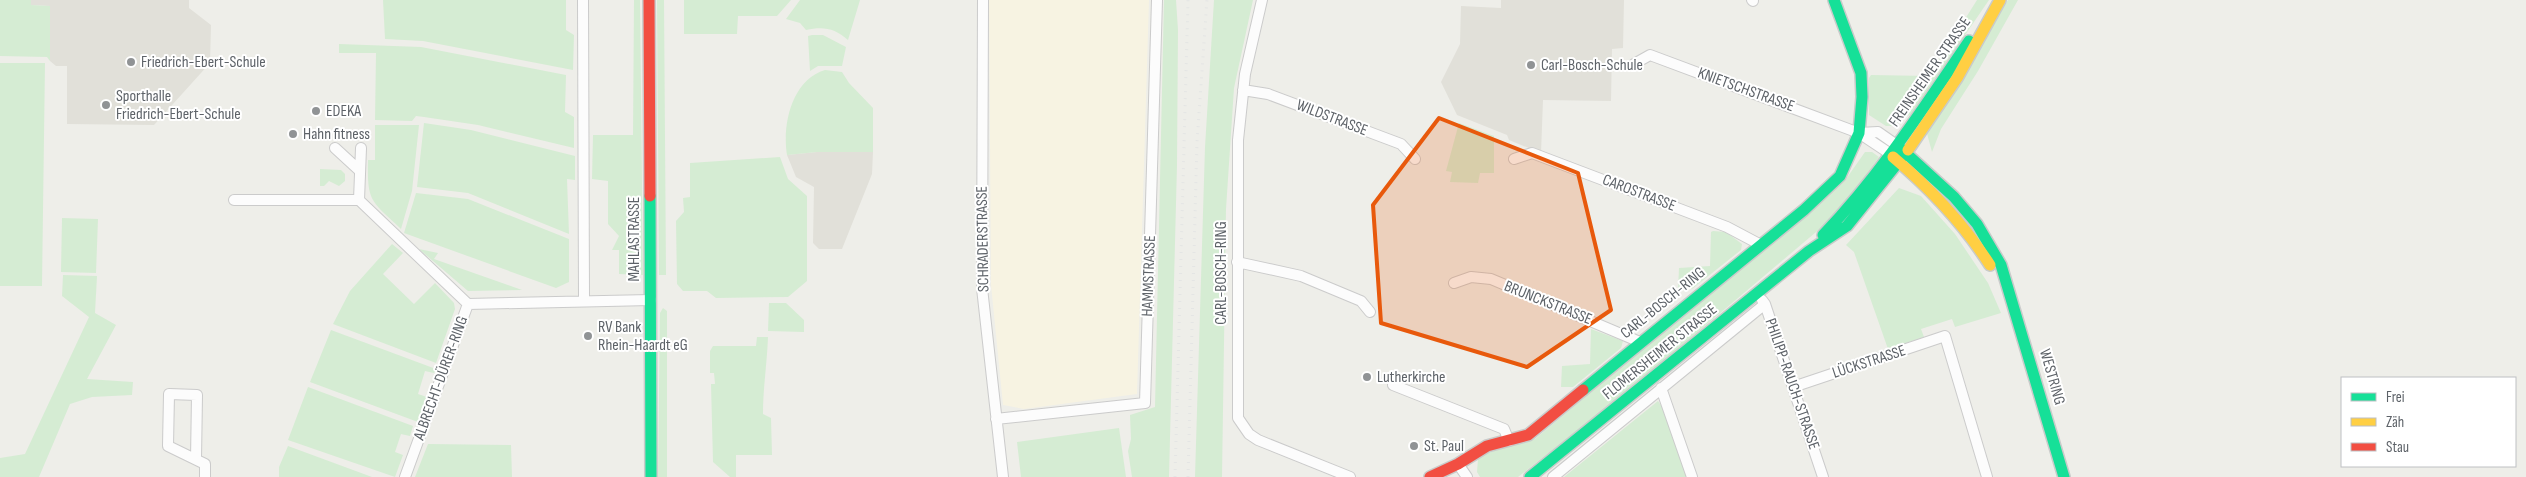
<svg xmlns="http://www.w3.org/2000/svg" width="2526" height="477" viewBox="0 0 2526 477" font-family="'Sofia Sans Condensed',sans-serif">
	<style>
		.commercial { fill: #f7f3e2 }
		.education { fill: #e1e0d9 }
		.green { fill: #d5ecd3 }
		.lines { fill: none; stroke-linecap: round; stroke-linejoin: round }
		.street-casing { stroke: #cbcbcb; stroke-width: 12 }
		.fast-casing { stroke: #c9cbca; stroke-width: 14 }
		.slow-casing { stroke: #c9cbca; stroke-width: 14 }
		.jam-casing { stroke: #c9cbca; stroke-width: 14 }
		.street { stroke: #fcfcfc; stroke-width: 10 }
		.fast { stroke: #16e098; stroke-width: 11 }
		.slow { stroke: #ffcf43; stroke-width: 11 }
		.jam { stroke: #f24e42; stroke-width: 11 }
		.rail { stroke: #e4e5e4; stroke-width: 3; stroke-dasharray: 1 6; stroke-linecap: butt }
		.marked { fill: #e8590c; fill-opacity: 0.2; stroke: #e8590c; stroke-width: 4; stroke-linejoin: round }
		.poi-dot { fill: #909395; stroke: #fff; stroke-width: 2 }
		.labels { text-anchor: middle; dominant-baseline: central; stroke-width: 4; stroke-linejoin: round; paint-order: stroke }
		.poi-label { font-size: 16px; fill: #5d6268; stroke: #fff; text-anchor: start }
		.street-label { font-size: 16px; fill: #5d6268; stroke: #fff }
	</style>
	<rect width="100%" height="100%" fill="#eeeee9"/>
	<path class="commercial" d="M989 0H1149L1137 394 1024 409 1003 405 991 285Z"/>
	<path class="education" d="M31 0H189V8L211 25 210 63 154 125 67 124V66H56L50 61V6L31 5Z
		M1501 0H1624L1623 48 1612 49 1611 101 1543 100 1541 153 1509 140 1507 135 1457 115 1441 82 1460 44 1461 6 1501 8Z
		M817 152H873L872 174 842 249H819L813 243 814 187 796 177 787 155Z"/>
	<path class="green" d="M0 0H31V5L50 6V61L47 57 0 56Z
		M383 0H566V30L574 35 573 70 423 41 385 39Z
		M634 0H640L643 275 619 274V250H612L619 236 608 224V181L592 179 593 135H633Z
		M657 0H664L666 275H659Z
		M684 0H791L777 16H738L737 34H684Z
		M800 0H860L848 40C835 28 823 26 806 30L800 23 786 19Z
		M1164 0H1176L1178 30 1177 165 1169 477H1132L1128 451 1131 439 1130 415 1155 407Z
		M1214 0H1253L1234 88 1226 209 1222 477H1195L1205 147Z
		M1977 0H1989L1911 114 1892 126H1886L1869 115V78L1871 75 1929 76Z
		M2008 0H2018L1978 71 1941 129 1932 152 1926 130Z
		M812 35H823L846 47 842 66H818L810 71 808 36Z
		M339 44 421 47 566 75 565 112 574 117V148L478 125 424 117 416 116 412 121 375 120 376 53H339Z
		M0 63H45L42 286H0Z
		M825 70 842 72 849 83 873 108V152H817L787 155C782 124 792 80 825 70Z
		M424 123 471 130 575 156V180L567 179 569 234 468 193 417 187Z
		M1459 123 1494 136V173H1480L1478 183 1450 182 1452 172 1446 171Z
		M375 125H419L412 191 401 229C371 200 367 203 368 160H375Z
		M1865 152H1872L1879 157 1855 191 1822 227 1628 391 1518 477H1480L1477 472 1478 459C1495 447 1516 447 1535 439L1846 179Z
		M780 157 788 179 807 196V281L788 297 716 298 707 291H683L677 284 676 221 684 212 683 198 690 197V163Z
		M320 169 341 170 345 174V181L339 186 329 181 324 186H320Z
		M1899 188 1921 196 1955 234 1988 283 2001 313 1955 327 1952 319 1921 329 1924 337 1888 349 1854 252 1846 245Z
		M416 193 468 199 569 239V282L556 288 404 233Z
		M62 218 98 219 96 273 61 272Z
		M1713 231 1726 232 1742 244 1741 250 1692 289 1678 290 1679 268 1710 266 1711 232Z
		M392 244 403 253 383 274 414 304 435 283 454 303 455 309 436 363 333 324 350 291Z
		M419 249 438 253 434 259 522 290 468 291Z
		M63 275 97 276 95 313 116 325 87 379 133 382 132 395 92 397 70 404 39 477H0V458L25 454 89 317 62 296Z
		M769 303H786L804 320V332L768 331Z
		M663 308 667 311V477H658L660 313Z
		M1591 329 1623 341 1621 348 1573 387H1561L1562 366 1590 364Z
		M331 330 436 369 434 373 425 371 418 394 427 397 418 422 310 382Z
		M757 337H768C767 364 763 388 763 414L771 418 772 455H736V477H730L713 462 711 384H715L714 373H710V351L713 346H756Z
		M308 387 413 426 410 436 401 434 395 452 403 455 395 477 288 440Z
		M1658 401 1665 411 1687 477H1564Z
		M1119 428 1126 477H1021L1017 442Z
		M428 444 511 445 512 477H415Z
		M288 446 372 477H279V467Z"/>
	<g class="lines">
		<defs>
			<path id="street" d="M583 0 584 300
				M983 0 982 288 1003 477
				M1262 0 1245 74 1238 140V418L1249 434 1258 440 1350 477
				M1752 0 1753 1
				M1634 64 1650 55 1859 133 1892 155
				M1243 90 1268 94 1401 144 1415 159
				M1859 133 1878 132 1898 146
				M335 148 360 171
				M1514 159 1532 153 1727 227 1761 245
				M234 200H359L468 304
				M359 200 361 148
				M1237 262 1301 276 1361 301 1370 312
				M1454 283 1471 277 1491 279 1640 342
				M1762 300 1765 304 1823 477
				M1393 385 1504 429 1509 441
				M1793 387 1945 336 1987 477
				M1661 388 1692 477
				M996 419 1145 403 1157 0
				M196 459 197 395 169 394 168 446 205 464V477
				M1458 464 1467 477
				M405 477 468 304 651 300
				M1553 477 1765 304"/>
			<path id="fast" d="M1898 146 1954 197 1977 224 2001 265 2064 477
				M650 196 651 477
				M1823 235C1881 174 1922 110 1969 41
				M1583 390 1804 210 1840 176 1859 133 1862 97 1861 73 1834 0
				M1530 477 1809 251 1847 226 1908 150"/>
			<path id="slow" d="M1908 150 1957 78 2000 0
				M1893 157C1931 189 1963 223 1990 265"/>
			<path id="jam" d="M649 0 650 196
				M1430 477 1458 464 1487 446 1528 435 1583 390"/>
		</defs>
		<use href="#street" class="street-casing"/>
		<use href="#fast" class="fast-casing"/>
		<use href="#slow" class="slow-casing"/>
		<use href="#jam" class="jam-casing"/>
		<use href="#street" class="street"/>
		<use href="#fast" class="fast"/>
		<use href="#slow" class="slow"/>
		<use href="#jam" class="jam"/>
		<path class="rail" d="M1175 477 1188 0
			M1188 477 1197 142 1207 0"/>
	</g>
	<path class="marked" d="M1439 118 1578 173 1611 310 1527 367 1381 323 1373 205Z"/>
	<g class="poi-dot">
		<circle cx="131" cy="62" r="5"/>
		<circle cx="1531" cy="65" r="5"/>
		<circle cx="106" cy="105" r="5"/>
		<circle cx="316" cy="111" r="5"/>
		<circle cx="293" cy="134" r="5"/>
		<circle cx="588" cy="336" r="5"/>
		<circle cx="1367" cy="377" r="5"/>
		<circle cx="1414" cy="446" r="5"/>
	</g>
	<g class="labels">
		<g class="poi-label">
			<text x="141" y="62">Friedrich-Ebert-Schule</text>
			<text x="1541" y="65">Carl-Bosch-Schule</text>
			<text x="116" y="96">Sporthalle<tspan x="116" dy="18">Friedrich-Ebert-Schule</tspan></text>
			<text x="326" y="111">EDEKA</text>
			<text x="303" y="134">Hahn fitness</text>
			<text x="598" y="327">RV Bank<tspan x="598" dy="18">Rhein-Haardt eG</tspan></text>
			<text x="1377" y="377">Lutherkirche</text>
			<text x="1424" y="446">St. Paul</text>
		</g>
		<g class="street-label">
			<text transform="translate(1930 72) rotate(-55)">FREINSHEIMER STRASSE</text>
			<text transform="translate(1746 90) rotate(20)">KNIETSCHSTRASSE</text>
			<text transform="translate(1332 118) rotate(21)">WILDSTRASSE</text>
			<text transform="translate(1639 193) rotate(21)">CAROSTRASSE</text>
			<text transform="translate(634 239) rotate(-90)">MAHLASTRASSE</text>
			<text transform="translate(983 239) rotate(-91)">SCHRADERSTRASSE</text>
			<text transform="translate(1221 273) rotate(-90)">CARL-BOSCH-RING</text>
			<text transform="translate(1149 276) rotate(-88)">HAMMSTRASSE</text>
			<text transform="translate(1548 303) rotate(22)">BRUNCKSTRASSE</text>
			<text transform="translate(1663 303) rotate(-39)">CARL-BOSCH-RING</text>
			<text transform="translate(1660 352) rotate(-39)">FLOMERSHEIMER STRASSE</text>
			<text transform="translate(1869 362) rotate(-18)">LÜCKSTRASSE</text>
			<text transform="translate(2052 377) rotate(74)">WESTRING</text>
			<text transform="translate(441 378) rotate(-70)">ALBRECHT-DÜRER-RING</text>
			<text transform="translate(1792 384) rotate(71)">PHILIPP-RAUCH-STRASSE</text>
		</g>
	</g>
	<rect x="2341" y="377" width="175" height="90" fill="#ffffff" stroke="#bec0c3"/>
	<rect x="2351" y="393" width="25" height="8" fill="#16e098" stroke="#bec0c3"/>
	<text x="2386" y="402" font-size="15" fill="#5d6268">Frei</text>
	<rect x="2351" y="418" width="25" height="8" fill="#ffcf43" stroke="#bec0c3"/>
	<text x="2386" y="427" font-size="15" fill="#5d6268">Zäh</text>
	<rect x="2351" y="443" width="25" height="8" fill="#f24e42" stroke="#bec0c3"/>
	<text x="2386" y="452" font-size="15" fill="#5d6268">Stau</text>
</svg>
